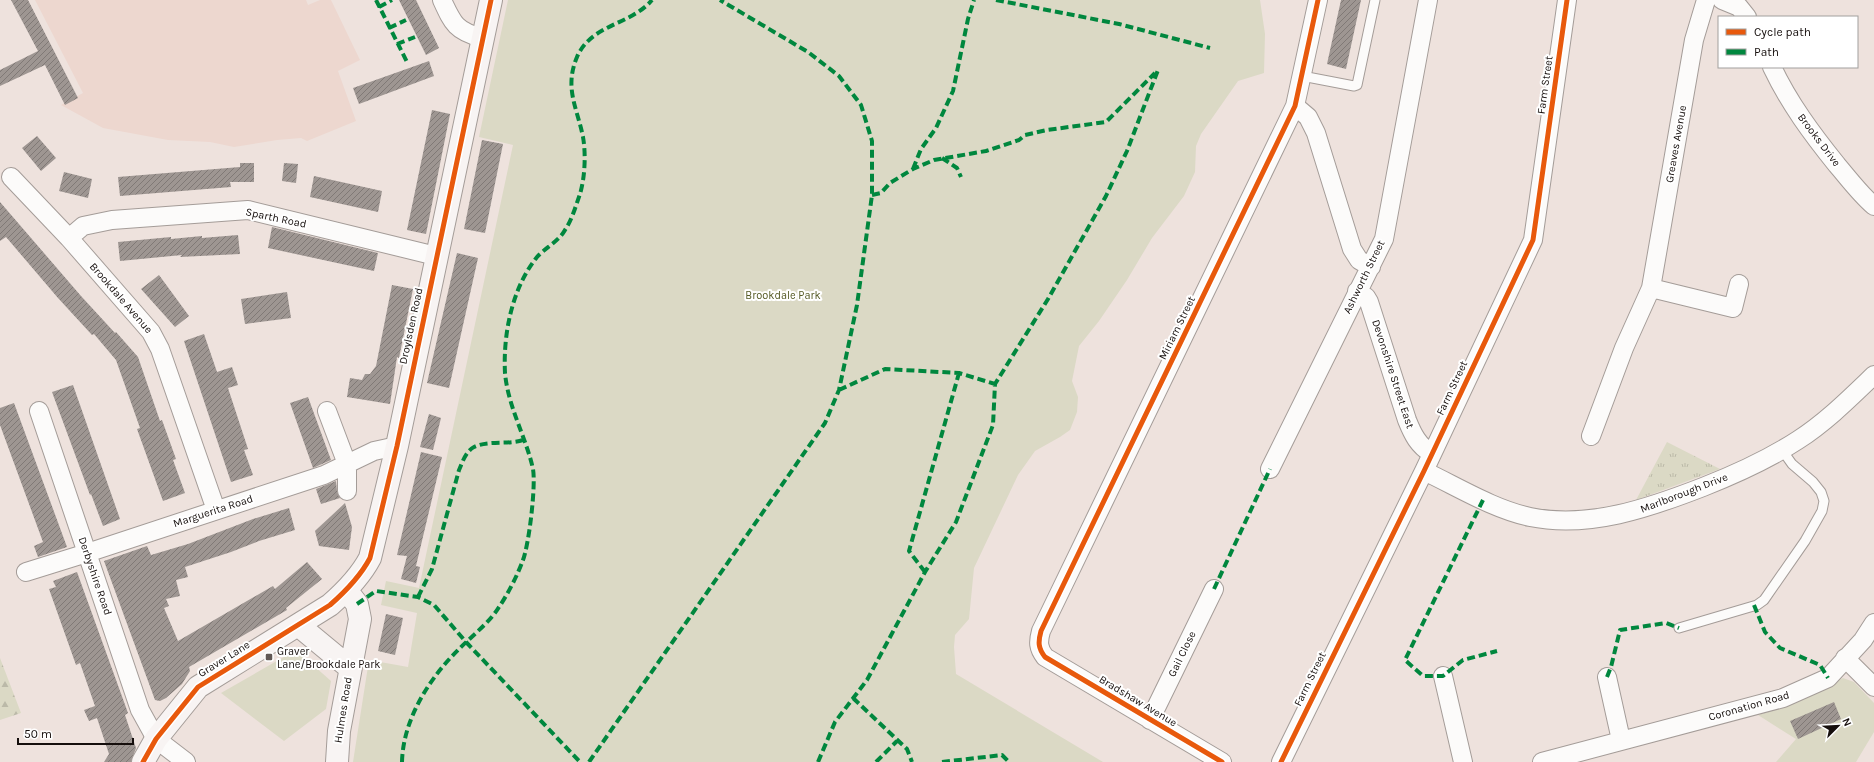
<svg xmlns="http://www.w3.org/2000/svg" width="1874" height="762" viewBox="0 0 1874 762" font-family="Karla,sans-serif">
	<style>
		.built { fill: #edd7cf }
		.grass { fill: url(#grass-tufts) }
		.forest { fill: url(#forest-firs) }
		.park { fill: #dbd9c5 }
		.building { fill: url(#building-hatch) }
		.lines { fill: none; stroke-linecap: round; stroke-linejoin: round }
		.lane-casing { stroke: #a49c98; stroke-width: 11 }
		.street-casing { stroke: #a49c98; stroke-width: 20 }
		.secondary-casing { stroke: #a49c98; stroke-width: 24 }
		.lane { stroke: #fcfbfa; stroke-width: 9 }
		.street { stroke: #fcfbfa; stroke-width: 18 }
		.secondary { stroke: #f8f4f3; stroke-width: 22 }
		.quiet { stroke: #00873e; stroke-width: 4; stroke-dasharray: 8 4; stroke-linecap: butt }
		.cycleway-casing { stroke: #fff; stroke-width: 8 }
		.cycleway { stroke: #e8590c; stroke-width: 5 }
		.poi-dot { fill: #615855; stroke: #fff; stroke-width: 1.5 }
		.labels { text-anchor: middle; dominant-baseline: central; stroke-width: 4; stroke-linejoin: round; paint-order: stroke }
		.street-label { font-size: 11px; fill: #150e0c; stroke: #fff }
		.park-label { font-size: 11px; fill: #545923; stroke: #fff }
		.poi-label { font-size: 11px; fill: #150e0c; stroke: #fff; text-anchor: start }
	</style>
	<defs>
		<pattern id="grass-tufts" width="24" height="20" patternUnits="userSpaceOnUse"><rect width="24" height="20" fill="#dbd9c5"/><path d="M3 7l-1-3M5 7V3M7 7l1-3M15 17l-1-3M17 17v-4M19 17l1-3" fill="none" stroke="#bbb9a8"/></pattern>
		<pattern id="forest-firs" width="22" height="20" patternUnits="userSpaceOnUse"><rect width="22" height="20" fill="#dbd9c5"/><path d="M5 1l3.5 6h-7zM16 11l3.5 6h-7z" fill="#bbb9a8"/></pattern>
		<pattern id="building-hatch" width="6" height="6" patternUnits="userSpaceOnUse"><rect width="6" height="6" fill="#9e9692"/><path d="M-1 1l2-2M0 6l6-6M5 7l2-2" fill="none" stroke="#807976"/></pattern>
	</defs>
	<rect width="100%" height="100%" fill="#eee2dd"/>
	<path class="built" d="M35 0H306L308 5 320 0H331L360 60 338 71 356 121 307 141 301 138 277 140 234 147 210 142 168 140 103 128 61 105 83 93Z"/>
	<path class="grass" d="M1667 442 1720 469 1636 500Z"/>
	<path class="forest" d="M0 658 21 713 0 720Z"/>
	<path class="park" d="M508 0H1260L1265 34 1264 73 1238 81 1201 134 1196 146 1195 172 1184 196 1152 238 1127 280 1099 321 1079 346 1072 381 1078 397 1077 412 1070 430 1060 437 1035 451 1018 475 974 568 969 619 955 635 954 647 956 674 1103 762H353L369 660 408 667 417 613 381 605 386 581 419 588 513 145 479 137Z
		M296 650 331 681 326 709 284 741 221 693Z
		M1843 678 1854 682 1874 703V732L1856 762H1776L1796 739 1758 715 1789 705Z"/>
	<path class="building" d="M11 0H28L78 98 65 105 45 65 0 86V70L38 51Z
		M399 0H416L439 48 426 55Z
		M1341 0H1361L1346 69 1327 64Z
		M429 61 434 76 359 104 353 88Z
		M432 110 450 114 426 234 407 230Z
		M37 136 56 158 41 171 22 148Z
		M482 140 503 144 485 233 464 229Z
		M240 163H254V182H230L231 187 120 196 118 177 240 167Z
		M284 163 298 164 296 183 282 181Z
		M64 172 92 179 88 198 59 191Z
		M314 176 382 191 378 212 310 197Z
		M0 202 81 296 115 333 116 332 138 357 160 421 162 420 176 459 173 460 185 493 163 501 137 429 140 428 116 360 94 334 92 335 58 298 6 237 0 241Z
		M272 227 378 253 374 271 268 248Z
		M238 235 240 254 180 257 182 255 120 261 118 242 171 237V239L202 236V238Z
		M457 253 478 258 449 388 427 383Z
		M159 275 189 316 175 327 141 289Z
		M392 285 413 289 399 358 397 357 390 404 347 397 350 378 362 380 365 374H370L376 366Z
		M287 292 291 318 245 324 241 299Z
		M204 334 217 372 232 367 238 385 228 388 248 449 244 450 253 475 231 482 184 341Z
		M73 385 120 519 103 526 91 494 90 495 52 392Z
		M308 397 331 460 313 468 290 403Z
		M14 403 67 547 38 557 34 546 43 542 0 425V408Z
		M429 414 441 418 433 450 420 447Z
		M421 452 442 457 416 566 420 567 416 583 401 579 407 556 397 555Z
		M336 481 337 491 340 498 321 504 316 489Z
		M345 503 352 527 349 550 319 546 315 531Z
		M289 508 295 530 259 541 231 552 185 567 188 577 176 580 180 596 166 599 169 606 164 608 178 641 273 586 275 589 307 562 322 579 286 608 287 610 189 667 190 671 182 684 166 698 160 701 155 700 104 561 147 546 151 555 188 544 253 519Z
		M77 572 128 713 125 715 136 748 131 762H104L109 754 97 718 89 721 84 710 95 706 80 663 76 665 49 589 56 587 53 581Z
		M386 614 403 618 395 655 378 651Z
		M1834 702 1841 719 1798 739 1790 721Z"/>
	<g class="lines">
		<defs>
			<path id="lane" d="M1302 76 1354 86 1357 85 1375 0
				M1679 628 1757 605 1764 600 1805 541 1822 511 1824 501 1821 492 1813 482 1792 464 1782 450"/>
			<path id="street" d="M442 0C453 24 456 31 482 38
				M1706 0 1694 40 1651 288 1733 308 1739 284
				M1722 0 1739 7 1747 17
				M1772 67C1789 103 1812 134 1837 165 1849 179 1860 194 1874 206
				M1295 106 1308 117 1316 133 1352 249 1359 260 1371 267
				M11 177 69 238 151 332 160 349 216 510
				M69 238 83 226 112 220 248 210 436 256
				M1357 291 1366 297 1369 302 1407 420C1413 435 1418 445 1432 454
				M39 411 140 710 156 739 186 762
				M327 411 347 464V491
				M1591 436 1624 348 1651 288
				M1270 469 1384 239 1428 0
				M1424 471C1458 487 1493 509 1530 517 1589 529 1649 508 1703 487 1736 474 1769 459 1798 440 1826 422 1850 398 1874 375
				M26 572 87 553 324 475 374 451 397 446
				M1845 658 1874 687
				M1443 676 1463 762
				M1607 677 1621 740
				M1150 720 1214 589
				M1222 762 1045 657C1038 648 1038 642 1041 631L1295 106 1318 0
				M1281 762 1424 471 1533 240 1567 0
				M1542 762 1783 698 1828 678 1863 640 1874 623"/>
			<path id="secondary" d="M298 625 350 668
				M143 762 156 739 198 687 330 605C346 591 360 577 370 558L397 446 491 0
				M337 762 339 731 360 619 357 604 347 591"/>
		</defs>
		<use href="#lane" class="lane-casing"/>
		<use href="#street" class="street-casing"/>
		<use href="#secondary" class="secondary-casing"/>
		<use href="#lane" class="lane"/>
		<use href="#street" class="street"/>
		<use href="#secondary" class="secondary"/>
		<path class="quiet" d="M376 0 407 62
			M996 0 1119 24 1210 48
			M379 7 392 0
			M389 28 406 20
			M397 44 415 37
			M942 158 957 168 961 177
			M913 169 921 149 936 128 953 91 968 19 974 0
			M872 195 881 193 890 183 913 169 934 160 986 151 1019 140 1025 135 1047 130 1106 122 1155 73
			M839 390 885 369 959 373 995 384
			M1483 500 1405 660 1423 676H1443L1463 660 1497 651
			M925 572 909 551 959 373
			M1214 589 1270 469
			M418 597 432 569 459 470C462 463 466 451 474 447 488 440 508 445 523 440
			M357 604 376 591 418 597 434 605 466 642 580 762
			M1754 605 1765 632 1780 648 1820 665 1828 678
			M1607 677 1611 667 1620 630 1666 623 1679 628
			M853 698 907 749 912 762
			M402 762C403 719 430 677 460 648 473 635 490 622 499 607 508 594 518 574 523 560 529 544 536 486 533 469 526 437 508 407 505 373 503 334 512 288 537 257 545 248 559 241 565 230 572 220 576 205 580 194 585 177 586 154 583 137 577 107 564 88 577 57 591 24 631 25 652 0
			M589 762 825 423 839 390 857 305 872 195V141L861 105 839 76 808 52 720 0
			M818 762 835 722 867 680 925 572 956 522 993 425 995 384 1048 299 1106 196 1127 151 1158 70
			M876 762 897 741
			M942 762 1002 755 1009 762"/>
		<defs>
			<path id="cycleway" d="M143 762 156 739 198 687 330 605C346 591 360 577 370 558L397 446 491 0
				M1222 762 1045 657C1038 648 1038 642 1041 631L1295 106 1318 0
				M1281 762 1424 471 1533 240 1567 0"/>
		</defs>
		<use href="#cycleway" class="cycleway-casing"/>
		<use href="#cycleway" class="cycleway"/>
	</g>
	<rect class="poi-dot" x="265" y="653" width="8" height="8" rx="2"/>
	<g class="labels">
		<g class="street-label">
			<text transform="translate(1545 85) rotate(-82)">Farm Street</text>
			<text transform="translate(1819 140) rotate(53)">Brooks Drive</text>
			<text transform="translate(1676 144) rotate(-80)">Greaves Avenue</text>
			<text transform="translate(276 218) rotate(12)">Sparth Road</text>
			<text transform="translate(1364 277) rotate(-64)">Ashworth Street</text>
			<text transform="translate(121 298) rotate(49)">Brookdale Avenue</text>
			<text transform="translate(411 326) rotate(-78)">Droylsden Road</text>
			<text transform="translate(1177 328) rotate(-64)">Miriam Street</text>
			<text transform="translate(1393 374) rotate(72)">Devonshire Street East</text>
			<text transform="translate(1452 388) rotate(-65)">Farm Street</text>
			<text transform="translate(1684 493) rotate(-21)">Marlborough Drive</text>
			<text transform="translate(213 511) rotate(-18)">Marguerita Road</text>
			<text transform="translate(95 576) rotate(71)">Derbyshire Road</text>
			<text transform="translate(1182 654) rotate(-64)">Gail Close</text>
			<text transform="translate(224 659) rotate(-32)">Graver Lane</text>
			<text transform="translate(1310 679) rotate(-64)">Farm Street</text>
			<text transform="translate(1138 701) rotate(31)">Bradshaw Avenue</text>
			<text transform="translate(1749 706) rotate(-16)">Coronation Road</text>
			<text transform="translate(343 710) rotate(-81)">Hulmes Road</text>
		</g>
		<g class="park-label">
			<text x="783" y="295">Brookdale Park</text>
		</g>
		<g class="poi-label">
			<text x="277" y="651">Graver<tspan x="277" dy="13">Lane/Brookdale Park</tspan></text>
		</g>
	</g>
	<rect x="1718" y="16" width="140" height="52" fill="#ffffff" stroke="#a19f9e"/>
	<rect x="1726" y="29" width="20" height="6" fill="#e8590c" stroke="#a19f9e"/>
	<text x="1754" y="36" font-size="12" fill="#150e0c">Cycle path</text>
	<rect x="1726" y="49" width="20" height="6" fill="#00873e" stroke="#a19f9e"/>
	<text x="1754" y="56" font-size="12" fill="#150e0c">Path</text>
	<g transform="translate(1838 726) rotate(66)" stroke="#ffffff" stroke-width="3" paint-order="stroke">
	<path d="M0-3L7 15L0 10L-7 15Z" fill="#150e0c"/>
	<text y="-6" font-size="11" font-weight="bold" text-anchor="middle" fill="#150e0c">N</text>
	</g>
	<path d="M18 738v6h115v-6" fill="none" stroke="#150e0c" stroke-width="2"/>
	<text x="24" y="738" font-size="12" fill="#150e0c" stroke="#ffffff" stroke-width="3" paint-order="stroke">50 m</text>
</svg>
